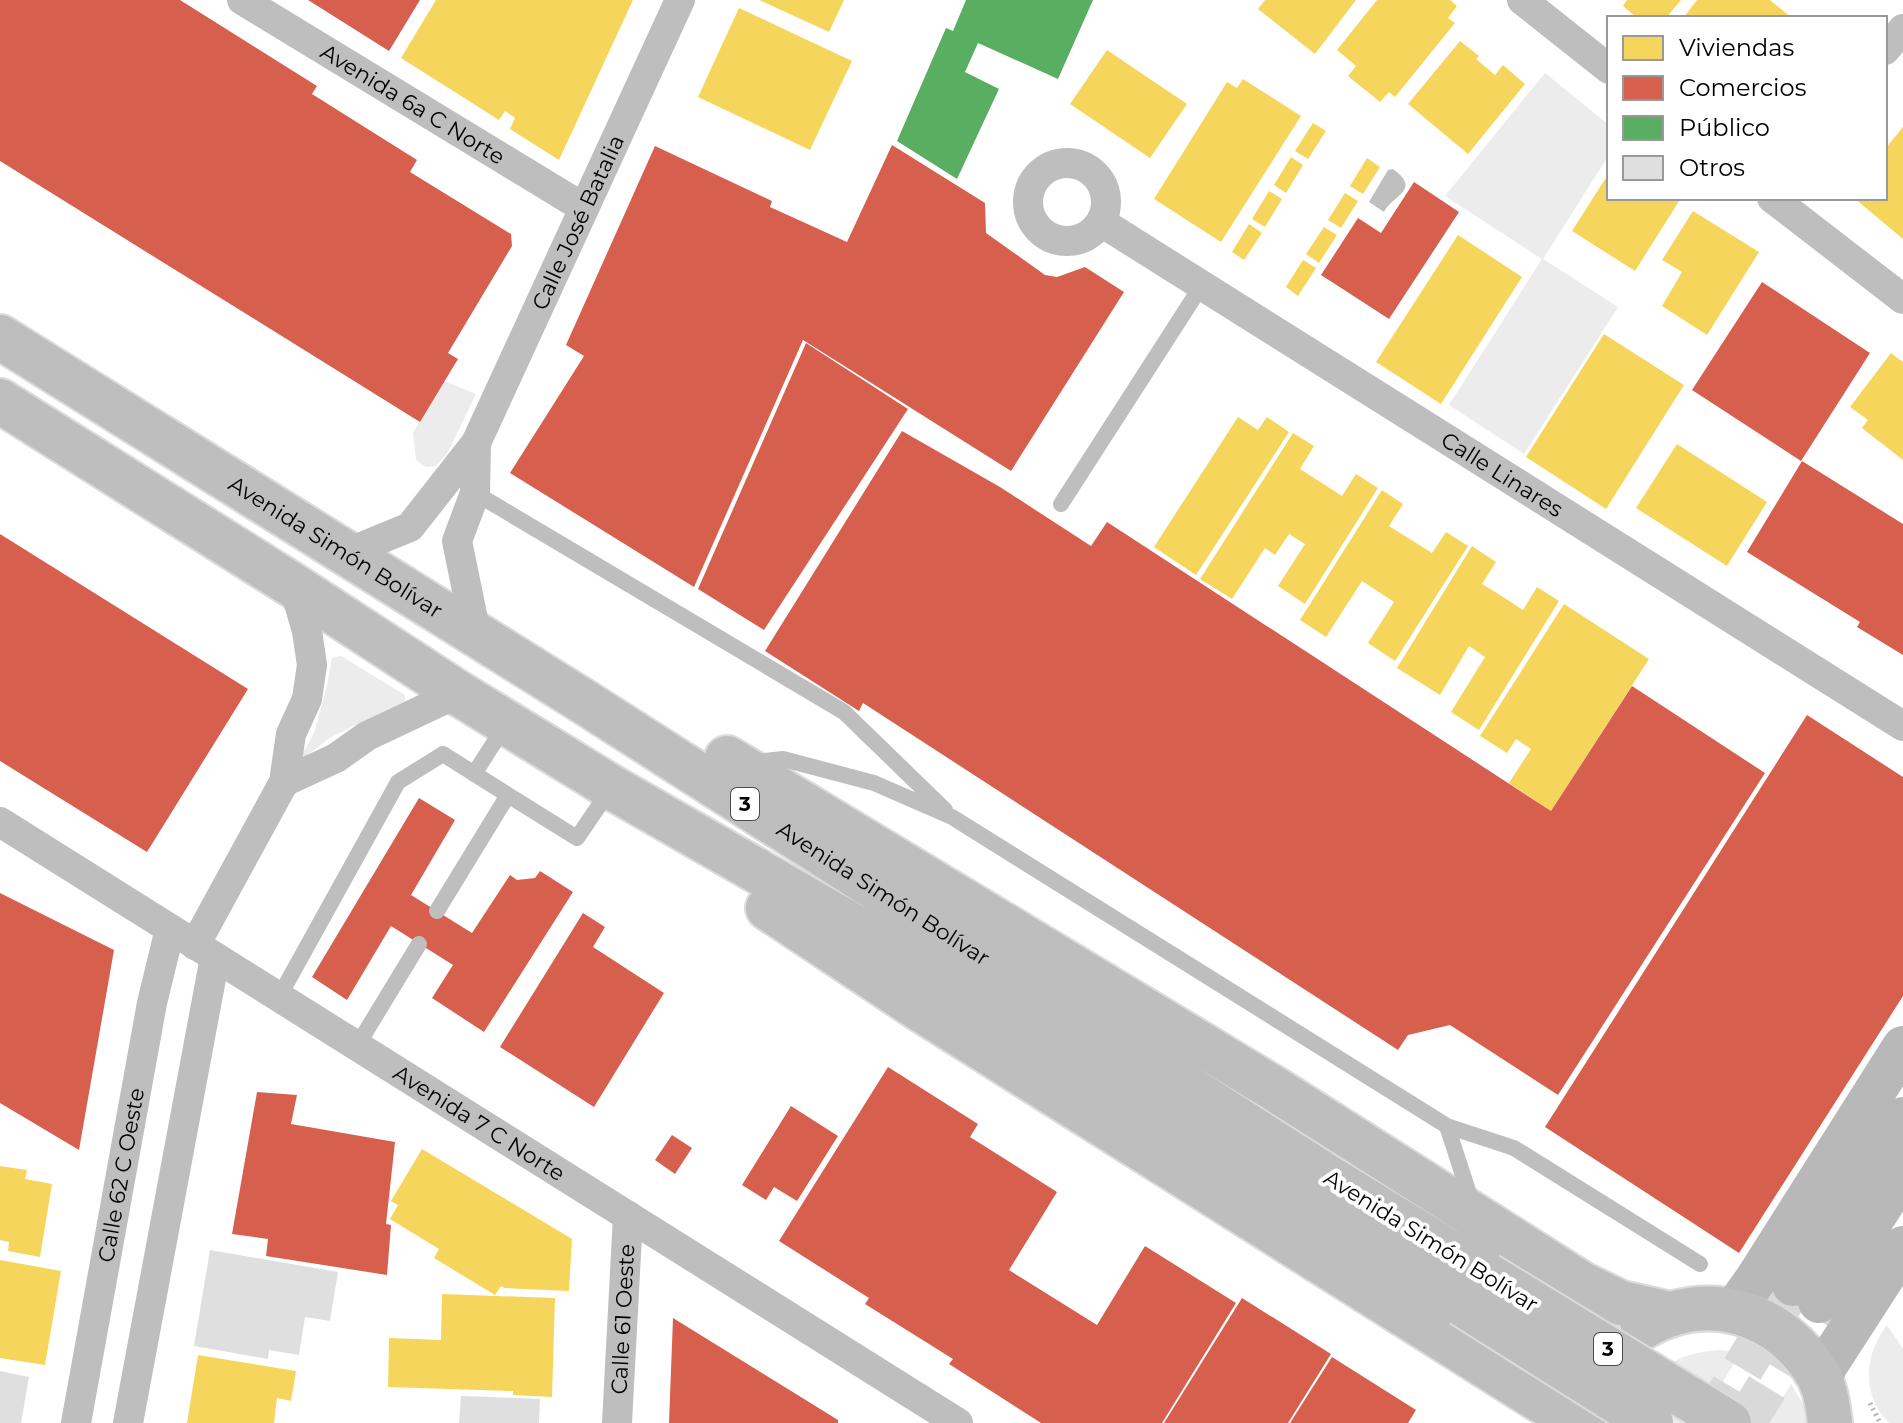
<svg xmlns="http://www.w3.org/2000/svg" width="1903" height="1423" viewBox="0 0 1903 1423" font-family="Montserrat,sans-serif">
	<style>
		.green { fill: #ececec }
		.water { fill: #bfbfbf }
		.homes { fill: #f6d55c }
		.shops { fill: #d6604d }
		.public { fill: #5aae61 }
		.building { fill: #dfdfdf }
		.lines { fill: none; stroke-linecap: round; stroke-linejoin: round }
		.secondary-tunnel { stroke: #d9d9d9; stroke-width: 42; stroke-dasharray: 42 21; stroke-linecap: butt }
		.primary-casing { stroke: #dbdbdb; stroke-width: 48 }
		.path { stroke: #b9b9b9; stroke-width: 5; stroke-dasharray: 2 4; stroke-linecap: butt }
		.service { stroke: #bebebe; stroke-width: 16 }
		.minor { stroke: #bebebe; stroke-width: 30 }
		.secondary { stroke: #b8b8b8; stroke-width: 42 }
		.primary { stroke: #bebebe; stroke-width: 44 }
		.primary-bridge-casing { stroke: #dbdbdb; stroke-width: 48; stroke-linecap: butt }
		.primary-bridge { stroke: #bebebe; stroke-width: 44 }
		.labels { text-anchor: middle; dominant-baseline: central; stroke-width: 8; stroke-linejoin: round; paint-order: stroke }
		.shield { fill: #fff; stroke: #4c4c4c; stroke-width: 2 }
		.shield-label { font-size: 20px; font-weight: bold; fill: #000 }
		.street-label { font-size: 22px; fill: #000; stroke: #fff }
	</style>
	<rect width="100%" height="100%" fill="#fff"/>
	<path class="green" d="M1545 73 1609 125V155L1543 259 1618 307 1524 454 1449 405 1542 259 1445 196Z
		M444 381 476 394 447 454 436 466 426 467 416 460 413 433Z
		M341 656 405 695V701L331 737 305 757 302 755 314 733 327 686 332 658Z
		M1887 1325 1903 1349V1423H1889C1885 1418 1879 1412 1877 1407 1862 1379 1869 1349 1887 1325Z
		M1718 1350 1741 1352 1698 1423H1631C1639 1410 1655 1378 1665 1369 1678 1355 1701 1352 1718 1350Z
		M1791 1384 1803 1404 1809 1423H1767Z"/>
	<path class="water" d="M1393 169C1422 190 1393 195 1384 212L1369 202 1388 170Z"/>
	<path class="homes" d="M436 0H633L559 160 510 129 515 118 505 111 499 120 401 58Z
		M759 0H844L829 32Z
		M1265 0H1356L1315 54 1258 9Z
		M1377 0H1450L1457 6 1448 18 1455 23 1395 97 1389 92 1380 102 1348 76 1356 66 1337 50Z
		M1627 0H1681L1666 18H1637L1623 6Z
		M1697 0H1770L1792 18H1686L1684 17Z
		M739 8 852 61 810 150 698 97Z
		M1460 41 1479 56 1476 59 1495 75 1503 65 1525 84 1468 154 1408 104Z
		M1107 50 1187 104 1150 158 1070 104Z
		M1243 79 1301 116 1221 242 1154 199 1227 82 1237 88Z
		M1313 123 1326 131 1308 159 1295 151Z
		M1903 127V239L1854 198H1885V149Z
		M1291 157 1303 165 1286 193 1274 185Z
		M1367 158 1380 167 1363 194 1350 186Z
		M1609 173V198H1681L1635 271 1572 231Z
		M1269 191 1282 199 1265 227 1252 219Z
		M1345 193 1358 201 1341 228 1328 220Z
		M1693 211 1759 252 1707 335 1662 306 1682 272 1662 260Z
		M1249 224 1262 233 1244 260 1232 252Z
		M1324 227 1337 235 1319 263 1306 254Z
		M1458 235 1522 277 1441 404 1376 362Z
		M1303 260 1316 268 1298 296 1286 287Z
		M1604 334 1684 385 1606 509 1526 457Z
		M1891 353 1903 362V460L1862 428 1868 420 1850 407Z
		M1238 417 1258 430 1267 417 1289 432 1196 575 1154 547Z
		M1293 433 1314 446 1300 469 1322 483 1342 496 1356 474 1378 488 1305 604 1278 586 1305 544 1289 534 1275 555 1265 548 1232 599 1200 579Z
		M1677 444 1767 502 1727 566 1636 508Z
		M1382 490 1403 504 1389 526 1432 553 1446 532 1468 546 1395 661 1368 643 1394 602 1362 581 1326 637 1300 620Z
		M1472 546 1496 562 1482 584 1500 595 1523 610 1537 587 1559 601 1479 730 1451 712 1485 657 1469 646 1440 695 1397 668Z
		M1564 604 1649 659 1551 811 1509 783 1531 749 1516 739 1507 753 1480 736Z
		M422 1149 572 1239 569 1291 505 1288 501 1286 495 1295 434 1258 439 1249 390 1219 398 1205 391 1201Z
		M0 1166 27 1170 25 1179 52 1184 40 1257 8 1251 9 1242 0 1240Z
		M0 1260 61 1271 45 1365 0 1358Z
		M442 1294 555 1298 552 1397 513 1395V1391L388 1387 389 1338 441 1340Z
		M198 1355 296 1371 291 1401 277 1398 274 1423H187Z"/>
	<path class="shops" d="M0 0H180L317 86 312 94 417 160 410 172 511 234 512 246 448 353 458 359 420 422 0 161Z
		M308 0H420L389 51Z
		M892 145 985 203 986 233 1045 275 1057 277 1085 267 1124 292 1011 471 803 340 694 587 510 473 584 356 566 345 655 146 772 201 770 207 847 242Z
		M1414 182 1459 212 1389 319 1321 275 1358 218 1381 233Z
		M1762 282 1870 353 1801 461 1692 390Z
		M806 343 908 409 764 630 698 589Z
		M902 431 1000 487 1091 546 1107 522 1551 811 1632 686 1765 773 1558 1095 1450 1025 1408 1035 1398 1050 863 703 859 711 765 651Z
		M1802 461 1903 524V655L1857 627 1860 622 1747 552Z
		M0 534 248 689 147 852 0 761Z
		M1807 715 1903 777V996L1739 1253 1545 1127Z
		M419 798 455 820 411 895 472 933 510 875 517 880 535 878 540 871 573 892 484 1032 432 998 453 965 391 926 347 1000 312 977Z
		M0 893 114 950 79 1150 0 1103Z
		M583 913 605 927 593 947 664 993 594 1107 500 1047Z
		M888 1067 978 1124 970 1137 1057 1192 1009 1270 1097 1325 1145 1246 1236 1303 1162 1423H1041L949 1364 953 1359 865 1304 869 1298 779 1241Z
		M257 1092 297 1095 291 1124 395 1142 386 1224 391 1225 387 1275 266 1256 268 1239 232 1234Z
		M791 1106 838 1136 797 1201 774 1187 766 1200 742 1185Z
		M672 1135 692 1148 675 1174 655 1160Z
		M1242 1298 1331 1354 1288 1423H1164Z
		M673 1318 838 1420V1423H669Z
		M1332 1357 1416 1410 1408 1423H1290Z"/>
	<path class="public" d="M966 0H1093L1058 79 978 43 965 72 999 89 957 179 897 141 946 28 953 31Z"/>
	<path class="building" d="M210 1250 338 1272 330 1321 305 1317 299 1355 269 1350 268 1359 194 1346Z
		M0 1371 29 1377 21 1423H0Z
		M461 1396 540 1399 539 1423H459Z"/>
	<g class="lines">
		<path class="secondary-tunnel" d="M1710 1423 1793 1285
			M1745 1423 1819 1302"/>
		<defs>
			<g id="primary">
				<path id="s7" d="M0 337 586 703 1326 1176 1487 1275"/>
				<path d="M0 401 294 586 458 693 611 787 862 931 1289 1200 1462 1304"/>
				<path d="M727 758 1275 1089 1582 1284 1621 1303 1670 1314"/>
				<path d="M768 908 920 1009 1540 1400 1583 1423"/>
				<path d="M1643 1327C1707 1289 1781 1312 1818 1375 1826 1390 1828 1407 1830 1423"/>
			</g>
		</defs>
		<use href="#primary" class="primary-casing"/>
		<path class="path" d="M1870 1403 1880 1423"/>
		<path class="service" d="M475 493 844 712 945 810
			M1061 504 1202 285
			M754 762 783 759 874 783 952 817 1447 1126 1472 1203
			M474 774 506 724
			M508 795 577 838 611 788
			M279 997 398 782 443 754 508 795 437 911
			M357 1046 419 944
			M1447 1126 1514 1148 1700 1264"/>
		<g class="minor">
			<path id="s1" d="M242 0 584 208"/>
			<path d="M1522 0 1609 69"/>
			<path d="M1885 50 1903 29"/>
			<circle cx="1067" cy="202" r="39"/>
			<path d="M1772 198 1903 299"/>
			<path id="s2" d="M1101 222 1903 726"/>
			<path id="s3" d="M347 553 410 527 476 443 680 0"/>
			<path d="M476 634 457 541 475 493 476 443"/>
			<path d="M284 782 336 758 367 736 458 693"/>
			<path id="s4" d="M0 822 958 1423"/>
			<path d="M195 945 284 782 291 734 307 699 312 665 307 631 294 586"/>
			<path id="s5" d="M76 1423 152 1003 170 929"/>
			<path d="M128 1423 215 957"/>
			<path id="s6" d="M617 1423 628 1216"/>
		</g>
		<path class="secondary" d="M1793 1285 1903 1118
			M1819 1302 1903 1173
			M1734 1310 1756 1279 1903 1047
			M1819 1377 1903 1247"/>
		<use href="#primary" class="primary"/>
		<defs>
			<path id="primary-bridge" d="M1487 1275 1729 1423
				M1462 1304 1651 1423"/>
		</defs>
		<use href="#primary-bridge" class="primary-bridge-casing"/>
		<use href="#primary-bridge" class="primary-bridge"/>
	</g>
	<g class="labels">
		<g class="shield">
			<rect x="731" y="788" width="28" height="32" rx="6"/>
			<rect x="1594" y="1333" width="28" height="32" rx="6"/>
		</g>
		<g class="shield-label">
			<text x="745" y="804">3</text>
			<text x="1608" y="1349">3</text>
		</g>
		<g class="street-label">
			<text stroke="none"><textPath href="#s1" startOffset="200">Avenida 6a C Norte</textPath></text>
			<text stroke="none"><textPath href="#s3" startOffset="418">Calle José Batalia</textPath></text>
			<text stroke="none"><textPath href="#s2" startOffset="474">Calle Linares</textPath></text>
			<text stroke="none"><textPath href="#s7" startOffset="396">Avenida Simón Bolívar</textPath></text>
			<text stroke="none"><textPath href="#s7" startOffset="1044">Avenida Simón Bolívar</textPath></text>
			<text stroke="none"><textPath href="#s4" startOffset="566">Avenida 7 C Norte</textPath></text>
			<text stroke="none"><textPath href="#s5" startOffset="252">Calle 62 C Oeste</textPath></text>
			<text transform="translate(1431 1241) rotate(32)">Avenida Simón Bolívar</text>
			<text stroke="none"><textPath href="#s6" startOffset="104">Calle 61 Oeste</textPath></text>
		</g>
	</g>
	<rect x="1607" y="16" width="280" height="184" fill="#ffffff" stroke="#999999" stroke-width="2"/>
	<rect x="1623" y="36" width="40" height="24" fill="#f6d55c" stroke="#999999" stroke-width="2"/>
	<text x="1679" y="56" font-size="24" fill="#000000">Viviendas</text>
	<rect x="1623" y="76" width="40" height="24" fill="#d6604d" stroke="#999999" stroke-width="2"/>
	<text x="1679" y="96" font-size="24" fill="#000000">Comercios</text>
	<rect x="1623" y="116" width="40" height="24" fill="#5aae61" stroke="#999999" stroke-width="2"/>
	<text x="1679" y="136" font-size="24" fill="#000000">Público</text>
	<rect x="1623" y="156" width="40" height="24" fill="#dfdfdf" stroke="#999999" stroke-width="2"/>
	<text x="1679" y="176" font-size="24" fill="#000000">Otros</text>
</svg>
